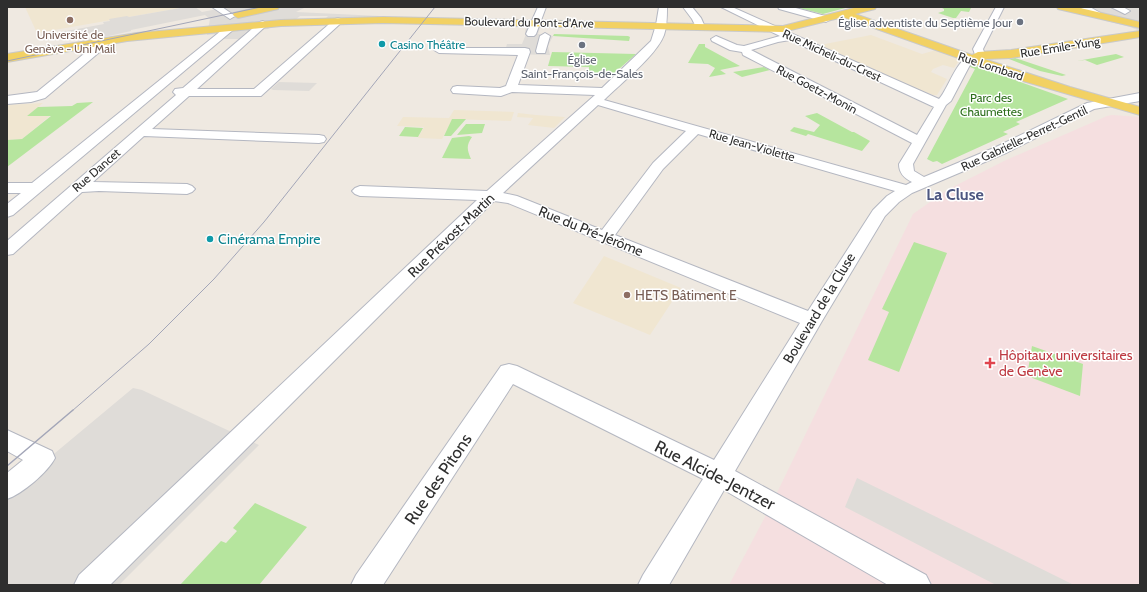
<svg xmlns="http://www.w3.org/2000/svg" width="1147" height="592" viewBox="0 0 1147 592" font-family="Cabin,sans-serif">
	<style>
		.education { fill: #f0e6d1 }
		.medical { fill: #f5dfe0 }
		.green { fill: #b6e59e }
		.plaza { fill: #dfdcd8 }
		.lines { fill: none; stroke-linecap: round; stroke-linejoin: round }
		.minor-casing { stroke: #b4b7c1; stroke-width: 2 }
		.major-casing { stroke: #c9c9c9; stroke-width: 2 }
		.minor { fill: #fff; fill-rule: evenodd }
		.major { fill: #f2d163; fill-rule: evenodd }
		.tram-far1 { stroke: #a3a6b8; stroke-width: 1 }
		.tram { stroke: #a3a6b8; stroke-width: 1.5 }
		.education-dot { fill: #8d6e63; stroke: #fff; stroke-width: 1.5 }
		.worship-dot { fill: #6b7280; stroke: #fff; stroke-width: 1.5 }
		.culture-dot { fill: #0f9aa8; stroke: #fff; stroke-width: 1.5 }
		.health-dot { fill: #e0444e; stroke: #fff; stroke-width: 1.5 }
		.labels { text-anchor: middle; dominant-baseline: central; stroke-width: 3; stroke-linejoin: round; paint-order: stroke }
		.far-street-label { font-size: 12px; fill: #2e2e2e; stroke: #fff }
		.far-worship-label { font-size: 12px; fill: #5b616d; stroke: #fff; text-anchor: end }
		.far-education-label { font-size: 12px; fill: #785e54; stroke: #fff }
		.far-culture-label { font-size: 12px; fill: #0d838f; stroke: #fff; text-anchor: start }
		.far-park-label { font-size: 12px; fill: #2c6e1b; stroke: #fff }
		.street-label { font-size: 14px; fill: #2e2e2e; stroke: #fff }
		.culture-label { font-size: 14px; fill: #0d838f; stroke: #fff; text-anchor: start }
		.education-label { font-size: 14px; fill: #785e54; stroke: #fff; text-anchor: start }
		.health-label { font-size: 14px; fill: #be3a42; stroke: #fff; text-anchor: start }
		.quarter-label { font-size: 16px; font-weight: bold; fill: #4d5680; stroke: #fff }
		.near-street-label { font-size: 17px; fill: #2e2e2e; stroke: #fff }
	</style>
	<rect width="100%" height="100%" fill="#efe9e1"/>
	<path class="education" d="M25 7H186L37 33Z
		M871 35 922 54 936 50 960 59 954 68 943 65 933 69 931 72 947 79 937 95H933L899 82 820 45Z
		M43 103 27 116 51 115 22 139 7 140V105Z
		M454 110 514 112 511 121 453 119 442 139 418 138 424 127 397 126 403 117 449 118Z
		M518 113 536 115 565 117 554 128 528 125 533 118 517 117Z
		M604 256 681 288 650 335 573 303Z"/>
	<path class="medical" d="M1112 115 1140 117V585H729L767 513 913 214 947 190 1006 160 1107 116Z"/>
	<path class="green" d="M795 7H849L823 14Z
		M940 7H975L971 8 969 12 961 11 956 18H953L938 13 944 11V9Z
		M554 34 628 36 630 37 629 41 553 36Z
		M699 44H705V47L740 66 720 70 726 74 709 77 715 68 708 64 688 63Z
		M552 52 636 54 611 76 589 74V67L548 66Z
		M1116 54 1124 57 1097 65 1085 60 1077 61Z
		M1015 58 1066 75 1062 76 1040 71 1009 59Z
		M973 65 1068 99 1016 122 1020 124 1003 132 1008 134 942 164 937 161 933 162 927 159 975 69 968 66Z
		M764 67 770 70 742 77 733 72Z
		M93 102 7 167V140L22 139 51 116H27L38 107 72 106 77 103Z
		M817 113 852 132H854L870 141 862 151 808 134 806 136 790 131 794 127 814 132 820 125 805 116Z
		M452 119H466L451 136H444Z
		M466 124H485L482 133 457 135Z
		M405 127 423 128 418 137 399 136Z
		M469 136 472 137C466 146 467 149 471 159L442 158 452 138Z
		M914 242 947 253 899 372 868 360 889 312 882 309Z
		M1032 346 1083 364 1080 396 1027 376Z
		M255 503 307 527 259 585H180L221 541 226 543 237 531 233 528Z"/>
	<path class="plaza" d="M186 7H195L202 12 228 7H306L296 12 380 16 378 18 325 19 328 16H300L295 20H284L268 29 247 31 239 39H222L228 33 207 35 210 19 205 15 131 30V31L95 39 89 33 48 40 45 35 104 24 103 22 110 21 109 19 127 16 129 17Z
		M1053 7H1134L1140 8V31L1130 27Z
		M526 27H540L538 34 553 36 548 46 550 55 504 54 507 44H522L526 34 525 32Z
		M279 82 317 83 309 91 273 90 271 89Z
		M133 388 142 390 259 445 119 585H7V493Z
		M857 478 971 534 1074 585H996L845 507Z"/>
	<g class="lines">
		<defs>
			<path id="minor" d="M212 7H222L235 16 230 19Z
				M538 7H546L536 34 534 36H528L526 34Z
				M659 7H667C667 16 667 26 664 35 656 56 621 83 604 100L906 185 912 182C904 178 899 173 899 164L912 143 743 55 742 52 730 50 712 41 711 39 716 36 737 45 744 46 780 36 721 7H732L939 99C949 89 958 52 975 57L976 59 971 63 951 101 946 105 913 164 914 171 924 177 996 147 1087 103 1140 93V101L1094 109 1006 153 912 193 899 202 885 216 822 321 735 471 926 575 931 585H888L724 490 669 585H638L643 575 703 479 513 384 383 585H351L356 575 501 366 509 364 517 366 714 460 800 323 508 203 494 201 110 585H74L79 575 477 200 360 196 355 194 352 191 355 188 360 186 487 191 595 95 512 92 501 96 453 93 451 90 453 87 457 86 500 88 506 86 518 55 439 53 434 50 435 48H525L529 49 530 52 518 85 602 88 651 41 656 25ZM790 40 934 107 917 135 751 50 778 42ZM598 105 686 131 653 163 602 230 517 196 503 193ZM698 134 895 191 887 196 873 210 808 311 615 235 663 169Z
				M683 7H692L701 18 705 27 703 29H697L692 19Z
				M778 7H792L829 17 831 19 826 22 779 9Z
				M996 7H1004L983 49 985 55 980 58 976 57 973 49Z
				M1079 7H1090L1102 14 1097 17Z
				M1111 7H1123L1130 11 1125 14Z
				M338 18 341 19 343 21 341 23 261 96H189L152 129 319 135 324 136 326 139 324 142 319 143 144 136 93 182 187 184 192 186 195 189 192 192 187 194 99 191 82 192 13 254 7 255V241L176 95 173 92 175 89 183 88 260 22 263 21 268 24 197 89H254L335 19Z
				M230 25 233 26 235 28 233 30 13 215 7 217V204L21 193H7V183H32L227 26Z
				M545 33 550 36 545 53H537L536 51 540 36Z
				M105 39 109 40 110 42 109 44 45 98 31 102 7 104V96L37 92 101 40Z
				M7 430 52 451 55 458C48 472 22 494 7 499V473L23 460 7 451Z"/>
			<path id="major" d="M260 7H279L278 9 238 18 233 15 234 13Z
				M858 7H876L875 9 855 14 972 55 978 52 1011 50 1140 31V37L1011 58 984 59 1070 87 1140 107V115L1023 81 843 17 783 32 383 23 281 26 127 41 7 62V54L137 33 281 20 383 17 783 26Z
				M1057 7H1076L1140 22V28L1058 9Z"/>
		</defs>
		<use href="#minor" class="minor-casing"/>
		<use href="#major" class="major-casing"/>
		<use href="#minor" class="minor"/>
		<use href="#major" class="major"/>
		<path class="tram-far1" d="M7 61 261 7
			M72 411 149 344 214 279 264 222 435 7"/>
		<path class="tram" d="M7 466 73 410"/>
	</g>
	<g class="education-dot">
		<circle cx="70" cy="20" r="4"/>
		<circle cx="627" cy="295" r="4"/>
	</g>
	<g class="worship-dot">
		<circle cx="1020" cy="22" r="4"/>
		<circle cx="582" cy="45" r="4"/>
	</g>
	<g class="culture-dot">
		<circle cx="382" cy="44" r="4"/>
		<circle cx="210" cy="239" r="4"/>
	</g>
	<path class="health-dot" d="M988 357h4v4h4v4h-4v4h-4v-4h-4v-4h4z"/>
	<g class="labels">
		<g class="far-street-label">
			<text transform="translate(529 22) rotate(1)">Boulevard du Pont-d'Arve</text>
			<text transform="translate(1060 47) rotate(-9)">Rue Emile-Yung</text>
			<text transform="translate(832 55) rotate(25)">Rue Micheli-du-Crest</text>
			<text transform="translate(991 66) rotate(18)">Rue Lombard</text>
			<text transform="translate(817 89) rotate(28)">Rue Goetz-Monin</text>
			<text transform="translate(1024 138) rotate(-25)">Rue Gabrielle-Perret-Gentil</text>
			<text transform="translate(752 145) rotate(16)">Rue Jean-Violette</text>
			<text transform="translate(96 170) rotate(-41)">Rue Dancet</text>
		</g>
		<g class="far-worship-label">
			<text x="1012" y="22">Église adventiste du Septième Jour</text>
			<text x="582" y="59" text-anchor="middle">Église<tspan x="582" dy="14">Saint-François-de-Sales</tspan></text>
		</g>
		<g class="far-education-label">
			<text x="70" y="34">Université de<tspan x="70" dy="14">Genève - Uni Mail</tspan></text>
		</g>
		<g class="far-culture-label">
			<text x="390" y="44">Casino Théâtre</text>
		</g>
		<g class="far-park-label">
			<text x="991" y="97">Parc des<tspan x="991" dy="14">Chaumettes</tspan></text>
		</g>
		<g class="street-label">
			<text transform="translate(591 231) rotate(22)">Rue du Pré-Jérôme</text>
			<text transform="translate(451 235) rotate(-44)">Rue Prévost-Martin</text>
			<text transform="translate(819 308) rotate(-59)">Boulevard de la Cluse</text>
		</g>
		<g class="culture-label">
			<text x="218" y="239">Cinérama Empire</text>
		</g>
		<g class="education-label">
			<text x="635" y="295">HETS Bâtiment E</text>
		</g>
		<g class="health-label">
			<text x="999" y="355">Hôpitaux universitaires<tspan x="999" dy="16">de Genève</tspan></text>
		</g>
		<g class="quarter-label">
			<text x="955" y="194">La Cluse</text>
		</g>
		<g class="near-street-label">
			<text transform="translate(715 475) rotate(27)">Rue Alcide-Jentzer</text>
			<text transform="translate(438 479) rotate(-56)">Rue des Pitons</text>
		</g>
	</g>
	<rect width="1147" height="592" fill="none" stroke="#2e2e2e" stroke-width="16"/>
</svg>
